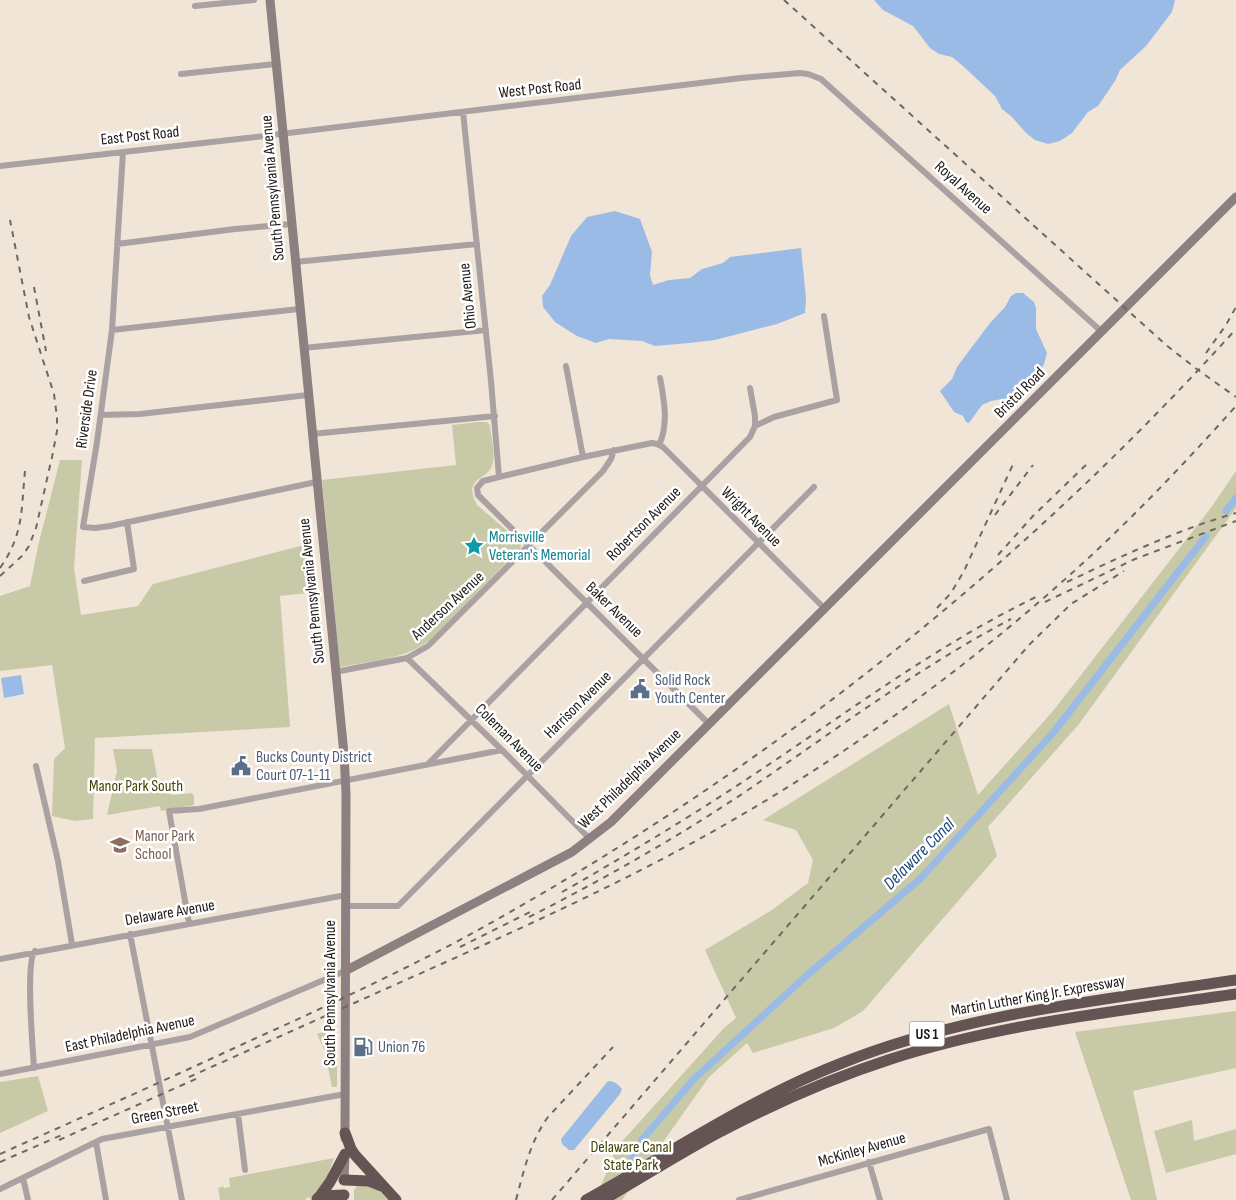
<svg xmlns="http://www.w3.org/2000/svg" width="1236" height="1200" viewBox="0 0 1236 1200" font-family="'Sofia Sans Condensed',sans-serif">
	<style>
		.green { fill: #c7c9a7 }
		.water { fill: #9abbe5 }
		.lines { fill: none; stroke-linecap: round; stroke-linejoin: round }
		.canal { stroke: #9abbe5; stroke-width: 7 }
		.street { stroke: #aaa1a2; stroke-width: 6 }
		.secondary { stroke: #8d8080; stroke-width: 9 }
		.highway { stroke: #655454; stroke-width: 11 }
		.rail { stroke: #706860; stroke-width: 2; stroke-dasharray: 6 6; stroke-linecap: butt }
		.labels { text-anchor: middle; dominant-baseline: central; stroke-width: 5; stroke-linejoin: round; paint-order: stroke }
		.shield { fill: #fff; stroke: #615d5a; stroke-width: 1 }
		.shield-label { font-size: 15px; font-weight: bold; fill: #1d1814 }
		.street-label { font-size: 16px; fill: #1d1814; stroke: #fff }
		.culture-label { font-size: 16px; fill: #0d838f; stroke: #fff; text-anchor: start }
		.service-label { font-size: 16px; fill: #4e5e75; stroke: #fff; text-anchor: start }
		.park-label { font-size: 16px; fill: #434403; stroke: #fff }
		.education-label { font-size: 16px; fill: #785e54; stroke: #fff; text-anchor: start }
		.water-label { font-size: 18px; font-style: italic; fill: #1b477b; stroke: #fff }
	</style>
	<rect width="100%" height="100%" fill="#f1e5d7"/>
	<path class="green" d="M478 422H487L490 426C491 437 495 451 493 462 490 482 461 475 477 505L519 541 521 545 520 549 430 640C403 660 371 661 340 667L322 480 456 465 452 425Z
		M60 460H82L74 568 81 615 138 606 153 584 312 543 317 592 280 596 290 727 95 738 93 819 75 821 52 816 54 759 65 748 52 665 0 671V596L30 586 38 546Z
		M1236 471V508L1079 724 988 827 997 856 863 1011 834 1028 753 1053 747 1043 709 1077 622 1200H595L617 1147 724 1028 736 1018 705 950 772 910 808 883 813 860 796 830 763 820 949 704 978 795 1053 711 1210 509Z
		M113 749H152L160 793H170L172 795 192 793 194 796V805L161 811 160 806 107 815 117 771Z
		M1236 1011V1068L1133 1091 1157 1200H1131L1075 1032Z
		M337 1027V1087H332L324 1049 317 1034Z
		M38 1076 48 1111 0 1133V1082Z
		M1192 1120 1194 1141 1236 1129V1154L1166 1173 1154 1131Z
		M334 1158 326 1180 310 1199 308 1197 305 1200H220L218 1188 223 1186 224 1188 230 1187 229 1178Z
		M357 1185 376 1187 389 1200H354V1191Z"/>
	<path class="water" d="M874 0H1175L1172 12 1146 46 1120 70 1115 81 1098 106 1088 112 1072 133 1060 141 1048 144 1035 140 1026 133 1012 117 1002 109 995 96 963 66 952 57 939 54 930 48 913 26 883 10Z
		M615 211 640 219 652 252 650 275 653 285 669 280 690 278 702 269 723 263 730 257 801 248 806 298 805 313 777 324 715 340 689 343 655 346 642 341 609 339 596 343 577 336 555 322 543 307 542 296 550 285 571 236 587 217Z
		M1016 293H1023L1034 302 1036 308V329L1047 353 1044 364 1040 372 1031 376 1016 388 1012 395 1008 398 991 401 982 405 969 423 966 422 963 416 954 412 940 391 952 379 957 367 990 323 1005 307 1011 296Z
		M21 675 24 694 4 698 1 678Z
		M608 1081C614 1081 618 1084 622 1089L620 1094 574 1150H569L562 1144 561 1139Z"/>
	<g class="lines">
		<path class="canal" d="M1226 511 1236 498
			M628 1167 641 1141 694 1079 805 977 920 879 1053 733 1206 536"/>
		<path class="street" d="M195 6 254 0
			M181 74 276 64
			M463 112 491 381 499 477
			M123 152 112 330 97 442 83 527 95 528 110 526 316 482
			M0 166 247 138 741 78 800 73 808 74 821 79 1102 332
			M117 244 235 229 292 224
			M295 262 477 244
			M112 330 299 309
			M303 348 486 330
			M566 366 583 457
			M750 388 755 416V426
			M101 415 140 414 308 395
			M312 434 495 416
			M659 445C669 424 664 399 660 378
			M84 581 134 569 127 522
			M407 658 502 750 590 839
			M335 672 407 658 428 646 603 471 611 459 614 450
			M709 724 478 495 477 488 483 481 499 477 583 457 652 443 657 444 663 447 825 609
			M428 764 750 437 755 426 774 417 837 400 824 316
			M36 766 58 861 72 944
			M346 906H398L814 487
			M189 923 169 811 199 809 502 750
			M130 934 182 1200
			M0 959 346 895
			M34 1068C33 1049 25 962 35 951
			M0 1074 190 1037 345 971
			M238 1114 245 1170
			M96 1142 106 1200
			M869 1162 880 1200
			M23 1178 28 1200
			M0 1189 102 1139 345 1094
			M739 1200 989 1129 1007 1200"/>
		<path class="secondary" d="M270 0 344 754 346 793 345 1138
			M345 971 572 852 611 822 1236 197
			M344 1180 345 1156"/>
		<path class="highway" d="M345 1133 351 1149 355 1155 396 1200
			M344 1180 369 1181 382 1186
			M320 1196 330 1182 345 1154
			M317 1199 320 1196 344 1195
			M586 1200C671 1153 751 1098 842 1063 967 1013 1103 1000 1236 980
			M603 1200C641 1178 679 1154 718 1133 773 1104 832 1078 891 1059 1003 1023 1120 1011 1236 994"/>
		<path class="rail" d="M784 0 1166 345 1198 370 1236 397
			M34 287 46 351
			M1206 353 1226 325 1236 307
			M995 515 1033 465
			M998 555 1033 516 1089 462
			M0 568C24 534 21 510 25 471
			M0 576 22 556 29 546 36 528 52 457 57 431V417L54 394 29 317 10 220
			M1067 582C1122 556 1177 530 1236 513
			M1045 602 1135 559 1236 521
			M937 608 951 593 964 571 1015 460
			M562 892C634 851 703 809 771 763 859 704 944 641 1040 595
			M529 917C604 879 678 837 748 790 834 731 918 668 1011 619
			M460 947 534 910
			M189 1077C272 1040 354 1003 437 966 535 922 632 878 726 824 850 753 966 668 1072 573 1130 521 1184 464 1236 406
			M59 1140 198 1078
			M0 1154C85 1116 170 1078 254 1039 323 1008 391 976 458 941 749 783 1014 575 1236 329
			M0 1162 64 1134
			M516 1200C524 1170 530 1142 548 1117L613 1047
			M552 1200 1029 645 1071 604 1124 571"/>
	</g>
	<defs>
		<symbol id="sight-bare" viewBox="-9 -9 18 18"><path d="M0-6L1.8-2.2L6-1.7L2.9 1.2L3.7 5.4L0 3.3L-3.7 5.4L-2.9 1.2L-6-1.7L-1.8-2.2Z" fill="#0f9aa8" stroke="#fff" stroke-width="2.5" paint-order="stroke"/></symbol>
		<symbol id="civic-bare" viewBox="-9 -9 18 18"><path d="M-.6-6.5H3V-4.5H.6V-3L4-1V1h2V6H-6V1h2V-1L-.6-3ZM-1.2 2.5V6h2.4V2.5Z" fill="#5c6f8a" stroke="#fff" stroke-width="2.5" paint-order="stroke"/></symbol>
		<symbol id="school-bare" viewBox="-9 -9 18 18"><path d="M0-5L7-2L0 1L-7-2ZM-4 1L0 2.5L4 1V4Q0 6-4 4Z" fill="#8d6e63" stroke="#fff" stroke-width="2.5" paint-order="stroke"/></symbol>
		<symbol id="fuel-bare" viewBox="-9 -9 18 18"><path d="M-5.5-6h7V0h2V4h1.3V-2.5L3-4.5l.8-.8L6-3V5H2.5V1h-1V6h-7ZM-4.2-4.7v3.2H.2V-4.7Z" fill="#5c6f8a" stroke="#fff" stroke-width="2.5" paint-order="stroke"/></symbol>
	</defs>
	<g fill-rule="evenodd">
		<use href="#sight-bare" x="460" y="532" width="28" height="28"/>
		<use href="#civic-bare" x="626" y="675" width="28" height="28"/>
		<use href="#civic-bare" x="227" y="752" width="28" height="28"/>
		<use href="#school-bare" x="106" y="831" width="28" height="28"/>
		<use href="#fuel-bare" x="349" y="1033" width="28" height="28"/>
	</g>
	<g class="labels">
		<rect class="shield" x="909.5" y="1021.5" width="35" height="25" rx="4"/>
		<g class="shield-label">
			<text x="927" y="1034">US 1</text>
		</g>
		<g class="street-label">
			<text transform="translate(540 89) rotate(-6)">West Post Road</text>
			<text transform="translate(140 136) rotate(-6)">East Post Road</text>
			<text transform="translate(273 188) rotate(-95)">South Pennsylvania Avenue</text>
			<text transform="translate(963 188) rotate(42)">Royal Avenue</text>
			<text transform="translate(468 296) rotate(-96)">Ohio Avenue</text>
			<text transform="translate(1020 393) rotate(-45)">Bristol Road</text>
			<text transform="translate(87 409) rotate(-82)">Riverside Drive</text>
			<text transform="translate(751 517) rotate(45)">Wright Avenue</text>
			<text transform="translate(644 524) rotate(-45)">Robertson Avenue</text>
			<text transform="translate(312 591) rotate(-96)">South Pennsylvania Avenue</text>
			<text transform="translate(448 606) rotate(-43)">Anderson Avenue</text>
			<text transform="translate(614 610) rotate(44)">Baker Avenue</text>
			<text transform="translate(578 705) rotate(-45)">Harrison Avenue</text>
			<text transform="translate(509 738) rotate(45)">Coleman Avenue</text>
			<text transform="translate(630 779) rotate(-44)">West Philadelphia Avenue</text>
			<text transform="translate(170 913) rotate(-10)">Delaware Avenue</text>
			<text transform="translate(330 993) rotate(-90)">South Pennsylvania Avenue</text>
			<text transform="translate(1038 996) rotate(-10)">Martin Luther King Jr. Expressway</text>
			<text transform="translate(130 1034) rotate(-12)">East Philadelphia Avenue</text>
			<text transform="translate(165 1113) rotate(-11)">Green Street</text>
			<text transform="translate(862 1150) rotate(-16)">McKinley Avenue</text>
		</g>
		<g class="culture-label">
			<text x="489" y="537">Morrisville<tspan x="489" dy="18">Veteran's Memorial</tspan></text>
		</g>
		<g class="service-label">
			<text x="655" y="680">Solid Rock<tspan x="655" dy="18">Youth Center</tspan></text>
			<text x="256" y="757">Bucks County District<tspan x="256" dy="18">Court 07-1-11</tspan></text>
			<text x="378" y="1047">Union 76</text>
		</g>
		<g class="park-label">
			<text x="136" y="786">Manor Park South</text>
			<text x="631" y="1147">Delaware Canal<tspan x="631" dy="18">State Park</tspan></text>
		</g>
		<g class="education-label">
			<text x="135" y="836">Manor Park<tspan x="135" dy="18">School</tspan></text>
		</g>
		<g class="water-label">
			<text transform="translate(919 854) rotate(-45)">Delaware Canal</text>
		</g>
	</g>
</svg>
